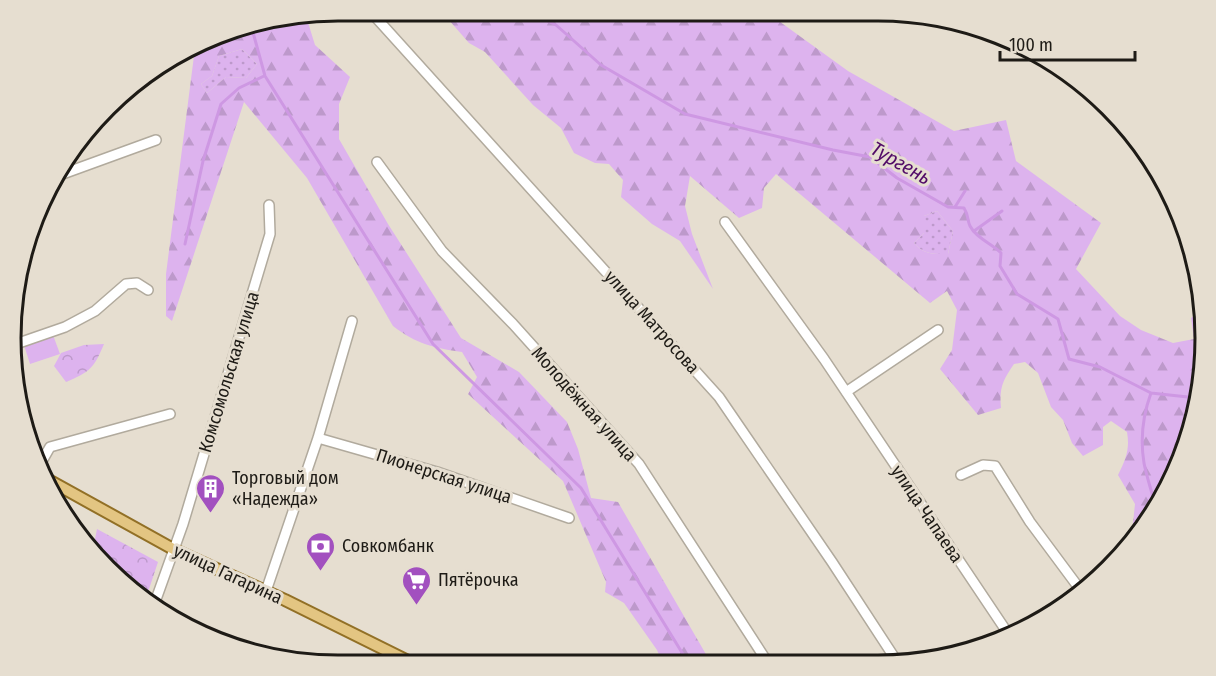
<svg xmlns="http://www.w3.org/2000/svg" width="1216" height="676" viewBox="0 0 1216 676" font-family="'Fira Sans Condensed',sans-serif">
	<style>
		.grass { fill: url(#grass-dots) }
		.forest { fill: url(#forest-firs); fill-rule: evenodd }
		.park { fill: url(#park-crowns) }
		.pitch { fill: #ddb3ee }
		.lines { fill: none; stroke-linecap: round; stroke-linejoin: round }
		.stream { stroke: #ce98e3; stroke-width: 3 }
		.minor-casing { stroke: #b1aa9d; stroke-width: 12 }
		.major-casing { stroke: #927026; stroke-width: 14 }
		.minor { stroke: #fff; stroke-width: 9 }
		.major { stroke: #e3c582; stroke-width: 10 }
		.labels { text-anchor: middle; dominant-baseline: central; stroke-width: 6; stroke-linejoin: round; paint-order: stroke }
		.street-label { font-size: 18px; fill: #1e1b16; stroke: #e6ded0 }
		.poi-label { font-size: 18px; fill: #1e1b16; stroke: #e6ded0; text-anchor: start }
		.water-label { font-size: 20px; font-style: italic; fill: #520b67; stroke: #e6ded0 }
		.rim { fill: none; stroke: #1e1b16; stroke-width: 3 }
	</style>
	<defs>
		<pattern id="grass-dots" width="8" height="8" patternUnits="userSpaceOnUse" patternTransform="scale(1.5)"><rect width="8" height="8" fill="#ddb3ee"/><path d="M2 2h.1M6 6h.1" fill="none" stroke="#bd99cb" stroke-width="1.8" stroke-linecap="round"/></pattern>
		<pattern id="forest-firs" width="22" height="20" patternUnits="userSpaceOnUse" patternTransform="scale(1.5)"><rect width="22" height="20" fill="#ddb3ee"/><path d="M5 1l3.5 6h-7zM16 11l3.5 6h-7z" fill="#bd99cb"/></pattern>
		<pattern id="park-crowns" width="20" height="18" patternUnits="userSpaceOnUse" patternTransform="scale(1.5)"><rect width="20" height="18" fill="#ddb3ee"/><path d="M2 6a3 3 0 1 1 6 0M12 15a3 3 0 1 1 6 0" fill="none" stroke="#bd99cb"/></pattern>
	</defs>
	<rect width="100%" height="100%" fill="#e6ded0"/>
	<path class="grass" d="M242 49 257 64 246 78 226 77 207 93 201 84 212 76 219 56Z
		M937 211 953 231 948 254C934 254 924 255 914 243L924 233V216Z"/>
	<path class="forest" d="M441 11H765L848 71 954 131 1006 120 1016 161 1101 223 1076 269 1120 316 1141 330 1173 343 1194 339 1191 318 1198 313 1203 381 1161 502 1131 542 1135 504 1118 475C1126 459 1130 449 1127 432L1111 421 1103 427V445L1083 456 1072 443 1063 420 1051 407 1038 373 1025 362 1014 364C1003 380 999 388 1001 408L978 415 940 369 952 350 957 310 947 291 930 303 776 174 764 188 762 208 739 218 690 176 685 206 692 234 713 289 680 241 652 224 621 197 623 180 609 164 595 163 574 153 561 128 533 105 485 52 469 43ZM937 211 953 231 948 254C934 254 924 255 914 243L924 233V216Z
		M306 16 315 45 350 77 339 104V139L388 224 461 338 519 372 567 422 578 449 591 498 618 502 711 663 663 664 657 650 624 603 605 592 606 582 563 481 468 394 477 377 462 352C434 348 416 344 393 326L307 178 244 102 172 321 166 316V274L195 48 233 28ZM242 49 257 64 246 78 226 77 207 93 201 84 212 76 219 56Z"/>
	<path class="park" d="M104 344C94 368 90 372 66 382L54 366 61 353 84 345Z
		M97 529 158 562 146 598 92 554Z"/>
	<path class="pitch" d="M53 335 60 354 30 364 24 345Z"/>
	<g class="lines">
		<path class="stream" d="M527 11 556 25 601 65 685 114 833 150 870 157 897 178 948 207 964 208C969 216 967 220 970 226 976 238 992 244 1001 253L1000 266 1017 294 1058 319 1069 359 1100 367 1151 393 1197 398
			M251 25 265 76 433 344 581 488 689 664
			M955 207 965 191
			M974 231 1002 211
			M185 244 203 161 221 104 239 88 264 76
			M1151 393C1143 415 1140 439 1144 463 1147 479 1153 494 1156 510"/>
		<defs>
			<path id="minor" d="M370 11 719 397 832 562 898 663
				M377 162 442 251 513 324 639 464 768 663
				M57 176 156 140
				M725 222 824 359 1009 635
				M13 345 65 327 95 311 126 284 137 283 148 290
				M846 392 938 330
				M318 438 437 472 569 518
				M38 468 50 447 170 414
				M961 475 983 465 995 466 1030 522 1082 592
				M266 591 318 438 352 321
				M154 605 183 524 270 234 269 205"/>
			<path id="major" d="M45 478 175 550 285 600 414 664"/>
		</defs>
		<use href="#minor" class="minor-casing"/>
		<use href="#major" class="major-casing"/>
		<use href="#minor" class="minor"/>
		<use href="#major" class="major"/>
	</g>
	<defs>
		<symbol id="building-pin" viewBox="-11 -11 22 30"><path d="M0 17L-7.5 6A9.5 9.5 0 1 1 7.5 6Z" fill="#a250bf" stroke="#e6ded0"/><path d="M-4-6H4V6H1V3H-1V6H-4ZM-2.5-4.3h1.7v1.8h-1.7ZM.8-4.3h1.7v1.8H.8ZM-2.5-1h1.7V.8h-1.7ZM.8-1h1.7V.8H.8Z" fill="#fff"/></symbol>
		<symbol id="bank-pin" viewBox="-11 -11 22 30"><path d="M0 17L-7.5 6A9.5 9.5 0 1 1 7.5 6Z" fill="#a250bf" stroke="#e6ded0"/><path d="M-6-4H6V4H-6ZM0-2.3a2.3 2.3 0 1 0 0 4.6a2.3 2.3 0 1 0 0-4.6Z" fill="#fff"/></symbol>
		<symbol id="supermarket-pin" viewBox="-11 -11 22 30"><path d="M0 17L-7.5 6A9.5 9.5 0 1 1 7.5 6Z" fill="#a250bf" stroke="#e6ded0"/><path d="M-6-5.5h2.5l.6 2H6L4.5 2H-2.5L-4.4-4H-6ZM-1.5 3.2a1.3 1.3 0 1 0 .1 0ZM3 3.2a1.3 1.3 0 1 0 .1 0Z" fill="#fff"/></symbol>
	</defs>
	<g fill-rule="evenodd">
		<use href="#building-pin" x="194" y="472" width="33" height="45"/>
		<use href="#bank-pin" x="304" y="530" width="33" height="45"/>
		<use href="#supermarket-pin" x="400" y="564" width="33" height="45"/>
	</g>
	<g class="labels">
		<g class="street-label">
			<text transform="translate(652 322) rotate(48)">улица Матросова</text>
			<text transform="translate(229 372) rotate(-73)">Комсомольская улица</text>
			<text transform="translate(584 404) rotate(48)">Молодёжная улица</text>
			<text transform="translate(444 476) rotate(18)">Пионерская улица</text>
			<text transform="translate(927 514) rotate(56)">улица Чапаева</text>
			<text transform="translate(228 574) rotate(25)">улица Гагарина</text>
		</g>
		<g class="poi-label">
			<text x="232" y="478">Торговый дом<tspan x="232" dy="21">«Надежда»</tspan></text>
			<text x="342" y="546">Совкомбанк</text>
			<text x="438" y="580">Пятёрочка</text>
		</g>
		<g class="water-label">
			<text transform="translate(901 163) rotate(30)">Тургень</text>
		</g>
	</g>
	<path d="M0 0H1216V676H0ZM338 21H878A317 317 0 0 1 1195 338V338A317 317 0 0 1 878 655H338A317 317 0 0 1 21 338V338A317 317 0 0 1 338 21Z" fill="#e6ded0" fill-rule="evenodd"/>
	<path class="rim" d="M338 21H878A317 317 0 0 1 1195 338V338A317 317 0 0 1 878 655H338A317 317 0 0 1 21 338V338A317 317 0 0 1 338 21Z"/>
	<path d="M1000 51v9h135v-9" fill="none" stroke="#1e1b16" stroke-width="3"/>
	<text x="1009" y="51" font-size="18" fill="#1e1b16" stroke="#e6ded0" stroke-width="4.5" paint-order="stroke">100 m</text>
</svg>
